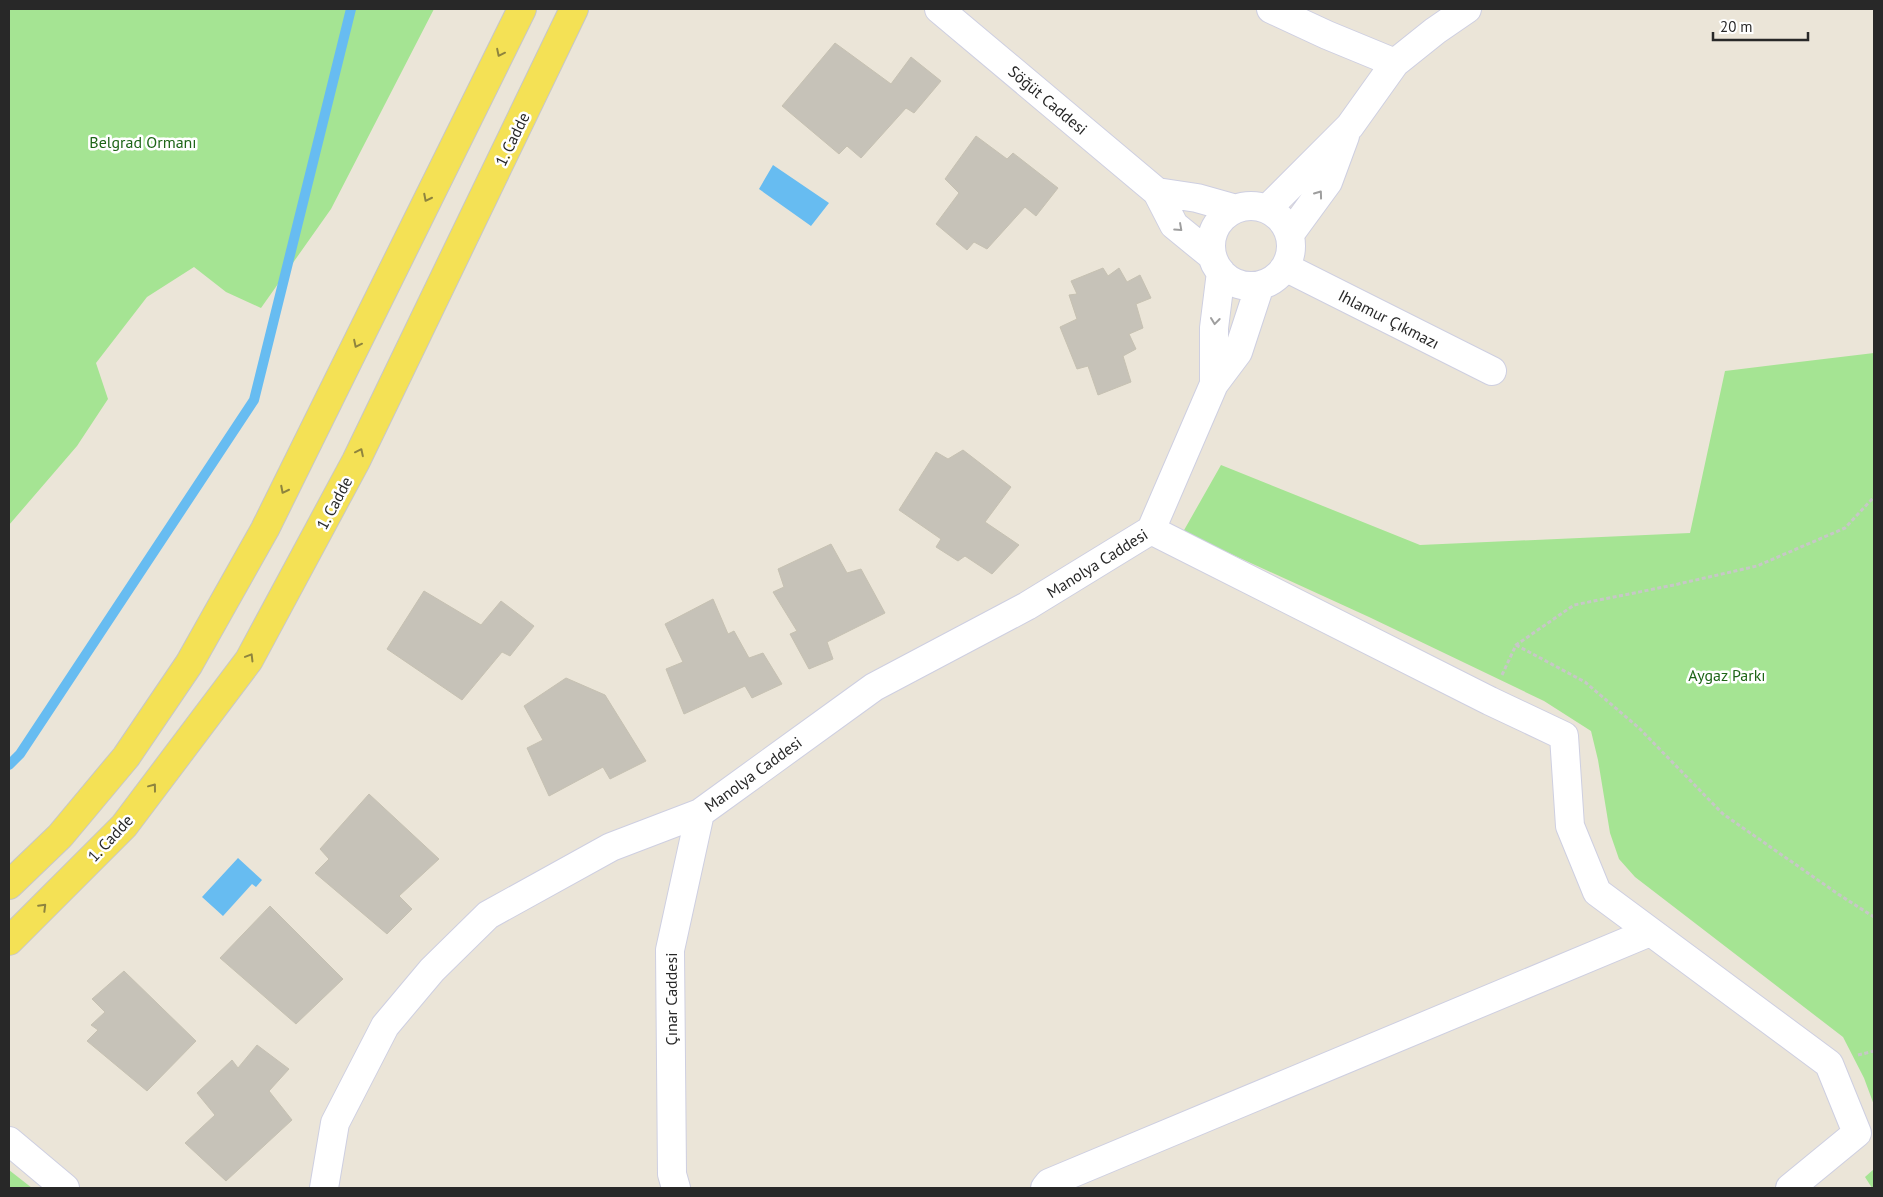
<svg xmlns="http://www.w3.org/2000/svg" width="1883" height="1197" viewBox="0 0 1883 1197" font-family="'PT Sans',sans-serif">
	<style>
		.green { fill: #a5e493 }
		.water { fill: #67bcf1 }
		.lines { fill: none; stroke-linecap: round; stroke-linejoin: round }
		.stream { stroke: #67bcf1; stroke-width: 10 }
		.building { fill: #c6c2b8; stroke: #c6c1b2 }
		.street-casing { stroke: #cecfe1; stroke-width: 30 }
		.primary-casing { stroke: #c7c7c7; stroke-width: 30 }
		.path { stroke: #c7c7c7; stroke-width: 3; stroke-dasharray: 4 2.5; stroke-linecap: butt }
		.street { stroke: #fff; stroke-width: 28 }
		.primary { stroke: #f4e155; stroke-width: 28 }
		.oneway { stroke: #8e843e }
		.oneway2 { stroke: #9e9e9e }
		.labels { text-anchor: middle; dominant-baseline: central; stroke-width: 5; stroke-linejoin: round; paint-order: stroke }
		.street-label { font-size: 16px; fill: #282828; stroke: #fff }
		.park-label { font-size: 16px; fill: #1e6517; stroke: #fff }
	</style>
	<rect width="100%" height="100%" fill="#ebe5d8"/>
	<path class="green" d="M9 9H434L331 209 261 308 226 292 194 267 147 297 96 363 108 399 77 446 9 525Z
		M1874 353V1105L1864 1078 1843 1037 1635 877 1619 859 1610 833 1598 760 1591 731 1544 701 1369 617 1183 532 1221 465 1420 545 1690 533 1725 371Z
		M1874 1169V1188H1872L1865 1177Z
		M9 1170 32 1188H9Z"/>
	<path class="water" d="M773 165 829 203 811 226 759 189Z
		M238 858 262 880 256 887 252 884 223 916 202 897Z"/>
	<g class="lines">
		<path class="stream" d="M9 765 20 754 254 400 351 9"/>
	</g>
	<path class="building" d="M835 43 891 84 911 57 941 81 914 113 906 108 861 158 847 146 839 154 782 106Z
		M976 136 1007 159 1013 153 1058 188 1036 216 1025 207 987 249 974 242 967 250 936 224 959 193 945 179Z
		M1103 268 1108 276 1119 268 1127 282 1140 275 1151 298 1136 304 1143 328 1129 334 1136 349 1123 356 1131 382 1098 395 1088 366 1077 369 1060 327 1077 319 1069 295 1077 294 1071 281Z
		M963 450 1011 487 985 522 1019 545 992 574 965 556 958 561 936 547 941 539 899 510 936 452 948 459Z
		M831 544 847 573 861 569 885 613 827 642 833 659 809 669 790 634 797 631 773 592 784 587 778 569Z
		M424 591 481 625 501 601 534 626 510 656 502 652 462 700 387 649Z
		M713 599 728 634 734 631 749 658 763 653 782 684 752 698 745 686 684 714 666 669 683 662 665 624Z
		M566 678 605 695 646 761 610 779 603 767 549 796 527 748 543 740 524 706Z
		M369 794 439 859 399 896 412 909 387 934 315 873 329 859 320 849Z
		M270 906 343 979 296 1024 220 958Z
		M124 971 196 1041 147 1091 87 1041 98 1030 91 1025 105 1012 92 999Z
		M257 1045 289 1069 269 1091 292 1120 226 1181 185 1143 215 1115 197 1093 232 1060 238 1068Z"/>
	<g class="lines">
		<defs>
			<path id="street" d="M939 9 1157 192 1174 225 1212 256
				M1271 9 1327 35 1395 63
				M1157 192 1197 198 1236 209
				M1211 246a40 40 0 1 1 80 0a40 40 0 1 1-80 0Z
				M1267 209 1350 126 1395 63 1435 31 1467 9
				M1290 234 1328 182 1345 136
				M1285 267 1492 371
				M1214 384V328L1221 272
				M1151 530 1490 701 1564 736 1570 826 1597 892 1829 1064 1857 1133 1790 1188
				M9 1141 65 1188
				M324 1188 335 1123 385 1026 432 970 488 915 611 847 700 813 874 687 1027 606 1151 530 1214 384 1238 352 1260 285
				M676 1188 672 1174 670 950 700 813
				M1045 1188 1049 1183 1650 932"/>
			<path id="primary" d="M9 885 60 836 126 757 189 664 265 529 522 9
				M9 941 124 826 249 660 356 461 574 9"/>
		</defs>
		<use href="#street" class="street-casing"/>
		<use href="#primary" class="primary-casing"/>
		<path class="path" d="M1516 645 1585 682 1639 728 1723 814 1838 894 1874 917
			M1502 675 1516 645 1574 605 1674 585 1757 566 1845 528 1874 497
			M1858 1055 1874 1051"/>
		<use href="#street" class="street"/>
		<use href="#primary" class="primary"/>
	</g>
	<defs><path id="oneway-chevron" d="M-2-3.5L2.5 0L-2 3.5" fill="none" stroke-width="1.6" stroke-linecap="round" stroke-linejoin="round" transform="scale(1.25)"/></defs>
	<g class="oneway">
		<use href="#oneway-chevron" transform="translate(500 53) rotate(116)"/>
		<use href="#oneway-chevron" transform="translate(427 198) rotate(117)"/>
		<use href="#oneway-chevron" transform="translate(357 344) rotate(116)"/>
		<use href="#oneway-chevron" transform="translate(360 452) rotate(-64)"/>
		<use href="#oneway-chevron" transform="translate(284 490) rotate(117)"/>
		<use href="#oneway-chevron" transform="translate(250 657) rotate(-59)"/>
		<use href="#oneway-chevron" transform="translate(153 787) rotate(-53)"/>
		<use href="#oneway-chevron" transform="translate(43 907) rotate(-45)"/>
	</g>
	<g class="oneway2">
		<use href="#oneway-chevron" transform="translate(1319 194) rotate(-54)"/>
		<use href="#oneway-chevron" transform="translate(1179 228) rotate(42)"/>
		<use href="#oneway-chevron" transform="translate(1215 321) rotate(97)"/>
	</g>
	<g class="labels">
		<g class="street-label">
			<text transform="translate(1048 100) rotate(40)">Söğüt Caddesi</text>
			<text transform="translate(512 139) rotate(-64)">1. Cadde</text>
			<text transform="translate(1389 319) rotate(27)">Ihlamur Çıkmazı</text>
			<text transform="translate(334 503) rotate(-62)">1. Cadde</text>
			<text transform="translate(1097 563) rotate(-32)">Manolya Caddesi</text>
			<text transform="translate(753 774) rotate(-36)">Manolya Caddesi</text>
			<text transform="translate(110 838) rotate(-47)">1. Cadde</text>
			<text transform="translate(671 999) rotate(-90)">Çınar Caddesi</text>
		</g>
		<g class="park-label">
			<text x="143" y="142">Belgrad Ormanı</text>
			<text x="1727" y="675">Aygaz Parkı</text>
		</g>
	</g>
	<rect width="1883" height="1197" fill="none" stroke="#282828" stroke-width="20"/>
	<path d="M1713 32v8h95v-8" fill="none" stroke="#282828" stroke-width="2.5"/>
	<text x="1720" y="32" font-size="15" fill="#282828" stroke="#ffffff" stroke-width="4" paint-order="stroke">20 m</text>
</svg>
